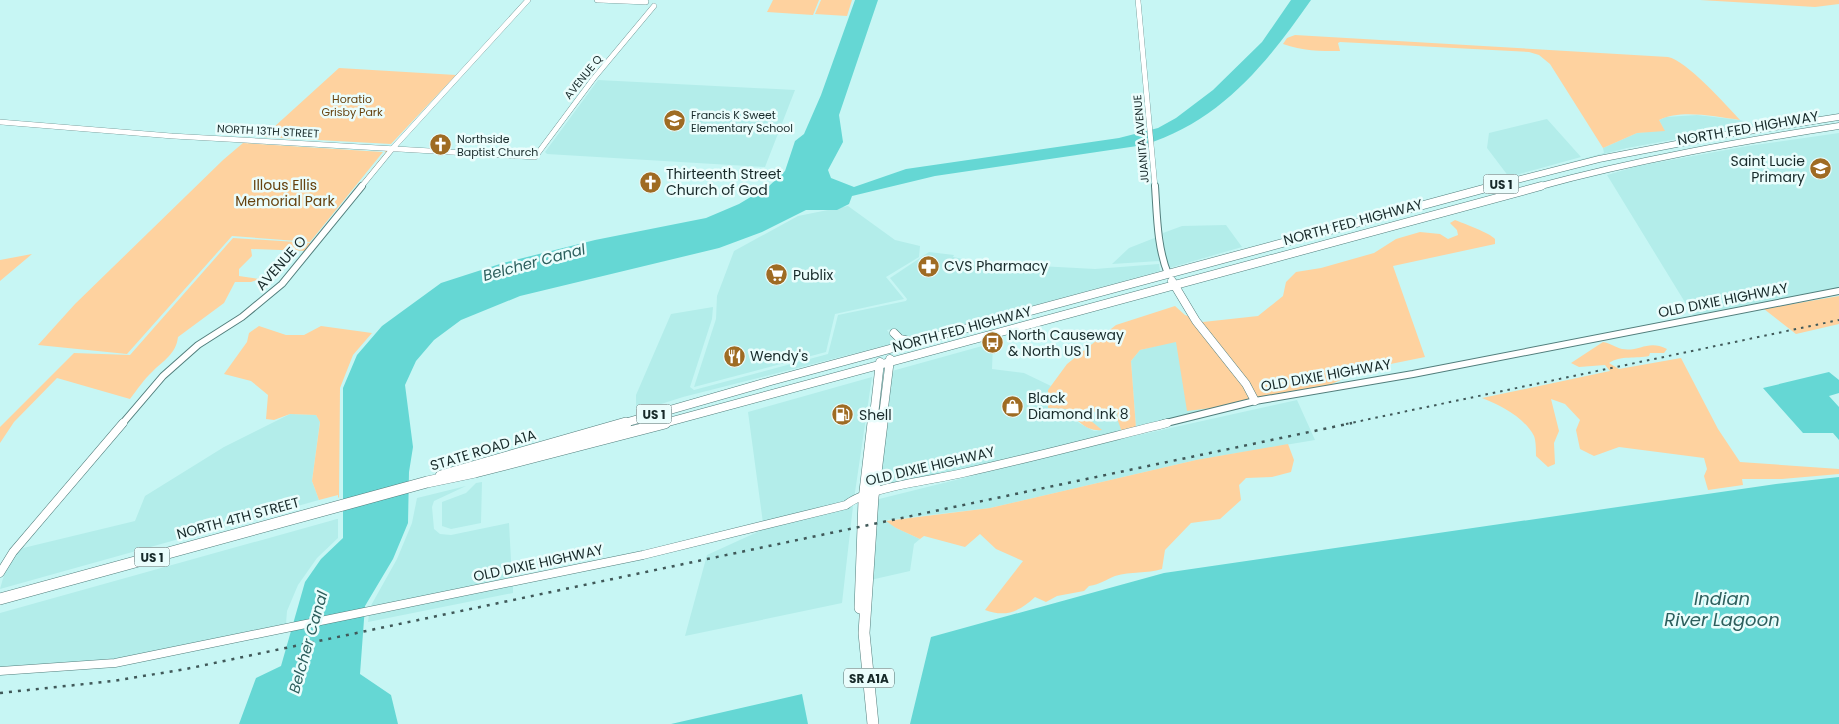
<svg xmlns="http://www.w3.org/2000/svg" width="1839" height="724" viewBox="0 0 1839 724" font-family="Poppins,sans-serif">
	<style>
		.built { fill: #b3edea }
		.green { fill: #fed29f }
		.water { fill: #65d7d4 }
		.lines { fill: none; stroke-linecap: round; stroke-linejoin: round }
		.minor-far2-casing { stroke: #527e7c; stroke-width: 5.5 }
		.minor-far1-casing { stroke: #527e7c; stroke-width: 8 }
		.minor-casing { stroke: #527e7c; stroke-width: 9 }
		.major-far2-casing { stroke: #527e7c; stroke-width: 7 }
		.major-far1-casing { stroke: #527e7c; stroke-width: 9 }
		.major-casing { stroke: #527e7c; stroke-width: 12 }
		.minor-far2 { stroke: #fff; stroke-width: 5 }
		.minor-far1 { stroke: #fff; stroke-width: 6 }
		.minor { stroke: #fff; stroke-width: 8 }
		.major-far2 { stroke: #fff; stroke-width: 6 }
		.major-far1 { stroke: #fff; stroke-width: 8 }
		.major { stroke: #fff; stroke-width: 11 }
		.rail-far1 { stroke: #405959; stroke-width: 2; stroke-dasharray: 2.5 5; stroke-linecap: butt }
		.rail { stroke: #405959; stroke-width: 2.5; stroke-dasharray: 3 6; stroke-linecap: butt }
		.labels { text-anchor: middle; dominant-baseline: central; stroke-width: 5; stroke-linejoin: round; paint-order: stroke }
		.far-street-label { font-size: 11px; fill: #182a2a; stroke: #eafdfc }
		.far-park-label { font-size: 11px; fill: #66420f; stroke: #eafdfc }
		.far-poi-label { font-size: 11px; fill: #182a2a; stroke: #eafdfc; text-anchor: start }
		.shield { fill: #eafdfc; stroke: #576969; stroke-width: 1 }
		.shield-label { font-size: 12px; font-weight: bold; fill: #182a2a }
		.street-label { font-size: 14px; fill: #182a2a; stroke: #eafdfc }
		.poi-label { font-size: 14px; fill: #182a2a; stroke: #eafdfc; text-anchor: start }
		.park-label { font-size: 14px; fill: #66420f; stroke: #eafdfc }
		.water-label { font-size: 15px; font-style: italic; fill: #2d5f5d; stroke: #eafdfc }
		.near-water-label { font-size: 18px; font-style: italic; fill: #2d5f5d; stroke: #eafdfc }
	</style>
	<rect width="100%" height="100%" fill="#c7f6f4"/>
	<path class="built" d="M598 80 795 90 765 167 547 154 545 152Z
		M1697 115 1740 120 1756 125 1627 148 1531 173 1604 153 1603 148 1637 133 1664 130 1659 120 1666 117Z
		M1547 119 1581 157 1509 177 1487 148 1489 133Z
		M1839 133V289L1694 317 1607 175 1638 166 1748 146Z
		M848 206 895 240 920 246 919 257 886 277 904 299 835 314 826 352 694 387 716 319 717 296 734 251 798 216Z
		M1226 225 1242 247 1166 269 1163 233 1182 226Z
		M1157 237 1159 261 1112 264 1129 248Z
		M929 252 954 255 953 257 982 263 1095 269 1159 264 1160 271 910 339 897 335 892 329 887 330 892 338 899 342 683 397 636 412V395L671 314 713 307 712 319 690 387 694 390 828 354 838 315 906 301 907 299 890 278Z
		M1176 341 1260 402 876 493 892 371 993 343 992 369 1024 373 1051 386 1048 391 1079 423 1094 431 1101 430 1090 420 1092 412 1117 408 1118 421 1136 428 1131 361 1140 350Z
		M872 377 854 499 763 523 748 412Z
		M1297 400 1315 440 1196 460 990 508 887 520 896 528 920 539 914 544 910 571 866 581 875 500 1121 439Z
		M290 414 316 415 320 421 312 481 319 500 0 589 6 568 19 549 135 521 145 496 224 447Z
		M482 482 481 523 451 529 442 526V502L466 493 476 483Z
		M466 486 434 501 432 507 434 529 440 534 451 535 509 523 512 579 369 609 397 559 412 523 417 498Z
		M853 506 842 603 685 636 707 555 764 529Z
		M337 519H338V538L317 558 298 585 287 611 286 624 116 660 0 667V613Z
		M513 586V593L368 622 369 615Z"/>
	<path class="green" d="M773 0H819L813 15 767 12Z
		M821 0H852L847 16 815 14Z
		M1700 0H1839V4L1815 7Z
		M1295 35 1668 57C1686 60 1726 105 1740 120 1715 117 1682 109 1659 120L1665 131 1637 133 1603 148 1550 64 1539 55 1529 52 1340 42 1338 43 1340 51C1320 51 1302 51 1283 44L1287 38Z
		M339 68 456 75 391 144 263 137Z
		M243 143 383 152 310 242 232 236 127 354 38 345 75 304 223 160Z
		M389 150 307 251 251 249 252 256 239 269V276L259 279 251 282H235L224 303 178 337C176 354 164 360 153 371 144 379 137 390 130 399L57 378 14 422 0 443V427L74 353 130 355 233 238 312 243 386 152 384 151Z
		M1455 220C1465 224 1490 233 1495 239V244L1393 266 1425 357 1366 369 1320 389 1260 402 1187 411 1176 342 1140 350 1131 361 1136 428 1122 432 1118 421 1117 409 1092 412 1090 420 1102 430C1086 432 1076 419 1066 409L1048 408V390L1067 364 1116 325 1175 306 1185 315 1203 322 1258 316 1283 296 1286 282 1296 272 1321 268 1374 253 1396 239 1420 232 1440 234 1448 239 1458 235 1457 230 1450 223Z
		M32 254 0 281V260Z
		M1839 296V324L1796 334 1764 309Z
		M259 326 286 335H304L321 326 372 333 353 355 340 388 339 497 338 498V495L319 500 312 481 320 422 316 415 290 414 274 420 266 419 268 395 251 381 224 374 247 342 249 333Z
		M1603 342C1610 343 1615 347 1622 349 1640 352 1648 339 1667 349L1664 353H1650L1649 356C1637 359 1620 355 1609 363L1619 369 1681 358 1718 429 1740 462 1839 469V474L1782 479H1742L1743 485 1708 490 1704 476 1707 469 1704 458 1619 447 1594 456 1580 449 1576 430 1580 420 1565 404 1551 399 1559 431 1554 443 1555 464 1548 467 1536 456C1536 450 1536 441 1534 436 1524 417 1500 405 1482 398L1610 371 1605 365 1579 367 1571 363Z
		M1288 444 1294 460 1291 472 1272 477 1246 478 1239 485 1241 500 1220 519 1191 523 1165 550 1162 569C1147 574 1131 571 1115 576 1105 580 1101 584 1089 586L1084 591 1057 596 1046 602 1035 597C1020 611 1006 618 985 610L1023 561 996 549 980 534 965 547 924 536 920 539 896 528 886 521 990 508 1196 460Z"/>
	<path class="water" d="M855 0H878L839 115 843 142 828 170 831 178 854 187 906 169 1119 138 1158 128 1176 118 1213 90 1262 42 1291 0H1311C1267 63 1221 121 1144 145L935 176 852 196 849 204 837 210H806L762 232 719 248 520 296 461 320 434 340 416 361 405 385 413 447 409 472 408 523 393 559 365 606 360 674 391 695 398 724H239L256 678 281 666 305 582 321 559 343 538V388L357 355 382 326 441 283 503 263 595 240 706 218 739 204 769 186 785 171 795 141 804 134 821 95Z
		M1829 372 1839 380V393L1829 396 1839 407V440L1833 433H1803L1763 388Z
		M1839 477V724H910L931 637 1164 573 1776 484Z
		M802 694 808 724H671Z"/>
	<g class="lines">
		<defs>
			<path id="minor-far2" d="M597 0 646 2
				M1138 0 1155 187
				M0 122 172 136 535 157 594 78 654 6
				M361 187 393 148 528 0"/>
			<path id="minor-far1" d="M1155 186C1157 215 1157 247 1168 274
				M122 424 163 376 198 345 242 317 282 284 362 186
				M1162 424 1255 401 1413 374 1839 291"/>
			<path id="minor" d="M0 573 13 552 123 423
				M0 671 115 663 643 555 846 505C867 487 934 480 963 473 1031 458 1099 440 1167 423"/>
			<path id="major-far2" d="M1489 187 1599 159 1723 135 1839 117
				M1537 187C1636 160 1737 142 1839 126"/>
			<path id="major-far1" d="M1172 281 1196 321 1246 384 1255 401
				M894 333 900 339 914 342
				M621 424 771 381 1494 186
				M661 424 1541 186
				M873 424 880 362
				M882 424 890 359"/>
			<path id="major" d="M441 476 626 423
				M0 599 427 482 475 472 665 423
				M860 608 864 500 873 423
				M873 724 864 633 873 497 882 423"/>
		</defs>
		<use href="#minor-far2" class="minor-far2-casing"/>
		<use href="#minor-far1" class="minor-far1-casing"/>
		<use href="#minor" class="minor-casing"/>
		<use href="#major-far2" class="major-far2-casing"/>
		<use href="#major-far1" class="major-far1-casing"/>
		<use href="#major" class="major-casing"/>
		<use href="#minor-far2" class="minor-far2"/>
		<use href="#minor-far1" class="minor-far1"/>
		<use href="#minor" class="minor"/>
		<use href="#major-far2" class="major-far2"/>
		<use href="#major-far1" class="major-far1"/>
		<use href="#major" class="major"/>
		<path class="rail-far1" d="M1346 424 1839 320"/>
		<path class="rail" d="M0 693 113 681 186 669 1352 423"/>
	</g>
	<defs>
		<symbol id="school-disc" viewBox="-11 -11 22 22"><circle r="9.5" fill="#9f6b23" stroke="#eafdfc"/><path d="M0-5L7-2L0 1L-7-2ZM-4 1L0 2.5L4 1V4Q0 6-4 4Z" fill="#fff"/></symbol>
		<symbol id="church-disc" viewBox="-11 -11 22 22"><circle r="9.5" fill="#9f6b23" stroke="#eafdfc"/><path d="M-1.2-6h2.4v3.5h3.3v2.4h-3.3V6h-2.4V-.1h-3.3v-2.4h3.3Z" fill="#fff"/></symbol>
		<symbol id="pharmacy-disc" viewBox="-11 -11 22 22"><circle r="9.5" fill="#9f6b23" stroke="#eafdfc"/><path d="M-2-6h4v4h4v4h-4v4h-4v-4h-4v-4h4Z" fill="#fff"/></symbol>
		<symbol id="supermarket-disc" viewBox="-11 -11 22 22"><circle r="9.5" fill="#9f6b23" stroke="#eafdfc"/><path d="M-6-5.5h2.5l.6 2H6L4.5 2H-2.5L-4.4-4H-6ZM-1.5 3.2a1.3 1.3 0 1 0 .1 0ZM3 3.2a1.3 1.3 0 1 0 .1 0Z" fill="#fff"/></symbol>
		<symbol id="bus-disc" viewBox="-11 -11 22 22"><circle r="9.5" fill="#9f6b23" stroke="#eafdfc"/><path d="M-5-6H5V4H4V6H2V4H-2V6H-4V4H-5ZM-3.5-4V0h7V-4ZM-3.5 1.2v1.5H-2V1.2ZM2 1.2v1.5H3.5V1.2Z" fill="#fff"/></symbol>
		<symbol id="restaurant-disc" viewBox="-11 -11 22 22"><circle r="9.5" fill="#9f6b23" stroke="#eafdfc"/><path d="M-5-6h1v4h1v-4h1v4h1v-4h1v5L-1.5 .5V6h-2V.5L-5-1ZM5-6V6H3V1.5H1.5Q1.5-4 5-6Z" fill="#fff"/></symbol>
		<symbol id="shop-disc" viewBox="-11 -11 22 22"><circle r="9.5" fill="#9f6b23" stroke="#eafdfc"/><path d="M-5-2.5h2.3a2.7 3.5 0 0 1 5.4 0H5L5.5 6h-11ZM-1.5-2.5h3a1.5 2.3 0 0 0-3 0Z" fill="#fff"/></symbol>
		<symbol id="fuel-disc" viewBox="-11 -11 22 22"><circle r="9.5" fill="#9f6b23" stroke="#eafdfc"/><path d="M-5.5-6h7V0h2V4h1.3V-2.5L3-4.5l.8-.8L6-3V5H2.5V1h-1V6h-7ZM-4.2-4.7v3.2H.2V-4.7Z" fill="#fff"/></symbol>
	</defs>
	<g fill-rule="evenodd">
		<use href="#school-disc" x="662" y="108" width="25" height="25"/>
		<use href="#church-disc" x="428" y="132" width="25" height="25"/>
		<use href="#school-disc" x="1808" y="156" width="25" height="25"/>
		<use href="#church-disc" x="638" y="170" width="25" height="25"/>
		<use href="#pharmacy-disc" x="916" y="254" width="25" height="25"/>
		<use href="#supermarket-disc" x="764" y="262" width="25" height="25"/>
		<use href="#bus-disc" x="980" y="330" width="25" height="25"/>
		<use href="#restaurant-disc" x="722" y="344" width="25" height="25"/>
		<use href="#shop-disc" x="1000" y="394" width="25" height="25"/>
		<use href="#fuel-disc" x="830" y="402" width="25" height="25"/>
	</g>
	<g class="labels">
		<g class="far-street-label">
			<text transform="translate(583 77) rotate(-51)">AVENUE Q</text>
			<text transform="translate(268 131) rotate(3)">NORTH 13TH STREET</text>
			<text transform="translate(1141 139) rotate(-95)">JUANITA AVENUE</text>
		</g>
		<g class="far-park-label">
			<text x="352" y="99">Horatio<tspan x="352" dy="13">Grisby Park</tspan></text>
		</g>
		<g class="far-poi-label">
			<text x="691" y="115">Francis K Sweet<tspan x="691" dy="13">Elementary School</tspan></text>
			<text x="457" y="139">Northside<tspan x="457" dy="13">Baptist Church</tspan></text>
		</g>
		<g class="shield">
			<rect x="1483.5" y="174.5" width="35" height="19" rx="4"/>
			<rect x="636.5" y="404.5" width="35" height="19" rx="4"/>
			<rect x="134.5" y="547.5" width="35" height="19" rx="4"/>
			<rect x="844" y="668.5" width="50" height="19" rx="4"/>
		</g>
		<g class="shield-label">
			<text x="1501" y="184">US 1</text>
			<text x="654" y="414">US 1</text>
			<text x="152" y="557">US 1</text>
			<text x="869" y="678">SR A1A</text>
		</g>
		<g class="street-label">
			<text transform="translate(1748 128) rotate(-10)">NORTH FED HIGHWAY</text>
			<text transform="translate(1353 222) rotate(-15)">NORTH FED HIGHWAY</text>
			<text transform="translate(281 263) rotate(-48)">AVENUE O</text>
			<text transform="translate(1723 300) rotate(-11)">OLD DIXIE HIGHWAY</text>
			<text transform="translate(962 329) rotate(-15)">NORTH FED HIGHWAY</text>
			<text transform="translate(1326 375) rotate(-10)">OLD DIXIE HIGHWAY</text>
			<text transform="translate(483 450) rotate(-17)">STATE ROAD A1A</text>
			<text transform="translate(930 466) rotate(-13)">OLD DIXIE HIGHWAY</text>
			<text transform="translate(238 518) rotate(-15)">NORTH 4TH STREET</text>
			<text transform="translate(538 563) rotate(-12)">OLD DIXIE HIGHWAY</text>
		</g>
		<g class="poi-label">
			<text x="1805" y="161" text-anchor="end">Saint Lucie<tspan x="1805" dy="16">Primary</tspan></text>
			<text x="666" y="174">Thirteenth Street<tspan x="666" dy="16">Church of God</tspan></text>
			<text x="944" y="266">CVS Pharmacy</text>
			<text x="793" y="275">Publix</text>
			<text x="1008" y="335">North Causeway<tspan x="1008" dy="16">&amp; North US 1</tspan></text>
			<text x="750" y="356">Wendy's</text>
			<text x="1028" y="398">Black<tspan x="1028" dy="16">Diamond Ink 8</tspan></text>
			<text x="859" y="415">Shell</text>
		</g>
		<g class="park-label">
			<text x="285" y="185">Illous Ellis<tspan x="285" dy="16">Memorial Park</tspan></text>
		</g>
		<g class="water-label">
			<text transform="translate(534 262) rotate(-15)">Belcher Canal</text>
			<text transform="translate(308 642) rotate(-74)">Belcher Canal</text>
		</g>
		<g class="near-water-label">
			<text x="1722" y="598">Indian<tspan x="1722" dy="21">River Lagoon</tspan></text>
		</g>
	</g>
</svg>
